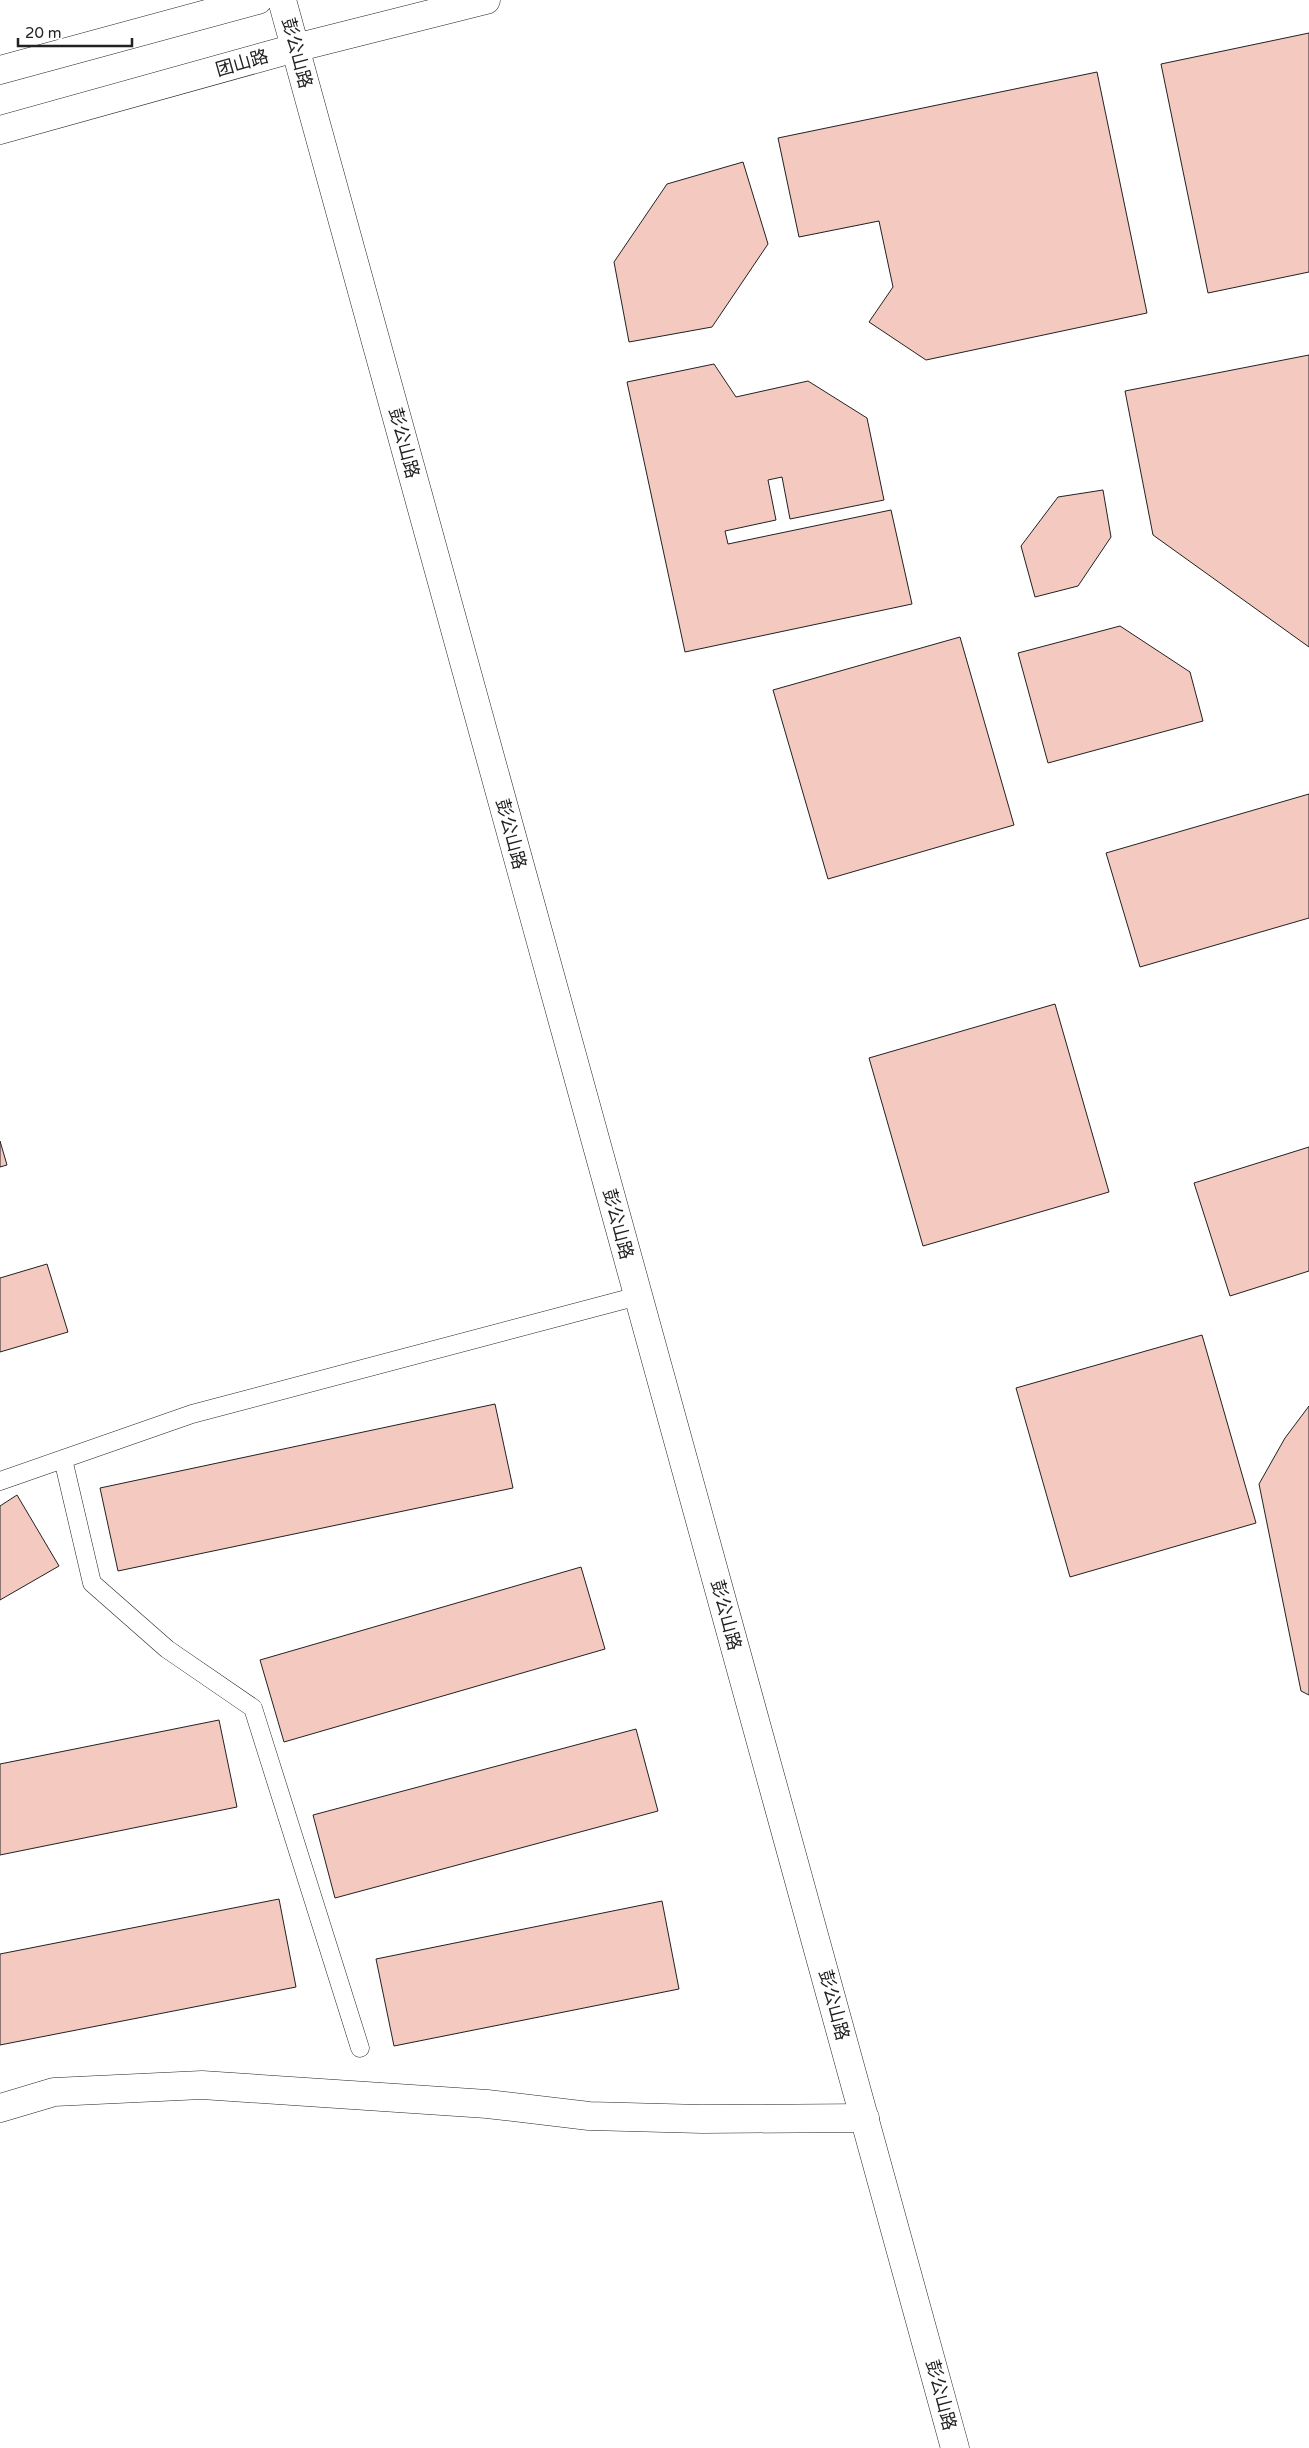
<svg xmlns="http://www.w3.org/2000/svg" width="1309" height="2448" viewBox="0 0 1309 2448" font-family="'Varela Round','Noto Sans SC',sans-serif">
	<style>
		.building { fill: #f3c9c0; stroke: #222 }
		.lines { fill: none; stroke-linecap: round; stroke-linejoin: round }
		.lane-casing { stroke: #222; stroke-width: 19 }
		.street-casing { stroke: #222; stroke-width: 29 }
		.secondary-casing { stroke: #222; stroke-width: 29 }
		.lane { stroke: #fff; stroke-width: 18 }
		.street { stroke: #fff; stroke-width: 28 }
		.secondary { stroke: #fff; stroke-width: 28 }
		.labels { text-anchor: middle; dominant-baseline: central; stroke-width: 4; stroke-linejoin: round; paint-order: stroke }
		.street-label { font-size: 18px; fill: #222; stroke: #fff }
	</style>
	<rect width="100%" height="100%" fill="#fff"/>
	<path class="building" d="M1309 33V272L1208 293 1161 64Z
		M1097 72 1147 313 926 360 869 322 893 287 879 221 799 237 778 138Z
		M743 162 768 244 712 327 629 342 614 262 667 184Z
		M1309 355V647L1153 535 1125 391Z
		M714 364 736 397 808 381 867 418 884 500 790 519 782 477 768 480 776 520 725 531 728 544 891 510 912 604 685 652 627 382Z
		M1103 490 1111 537 1078 586 1035 597 1021 546 1058 497Z
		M1120 626 1190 672 1203 721 1048 763 1018 653Z
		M960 637 1014 825 828 879 773 690Z
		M1309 794V918L1140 967 1106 853Z
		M1055 1004 1109 1192 923 1246 869 1058Z
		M0 1141 7 1165 0 1167Z
		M1309 1147V1271L1230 1296 1194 1183Z
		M47 1264 68 1332 0 1352V1278Z
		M1202 1335 1256 1523 1070 1577 1016 1388Z
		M495 1404 513 1488 118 1571 100 1488Z
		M1309 1406V1695L1301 1691 1259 1484 1285 1438Z
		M17 1495 59 1566 0 1600V1506Z
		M581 1567 605 1649 284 1742 260 1660Z
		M219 1720 237 1807 0 1855V1764Z
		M636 1729 658 1811 335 1898 313 1815Z
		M279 1899 296 1987 0 2045V1954Z
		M662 1901 679 1989 394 2046 376 1959Z"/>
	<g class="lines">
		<defs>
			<path id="lane" d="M63 1459 92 1583 167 1649 253 1708 360 2048
				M0 1481 192 1414 638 1296"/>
			<path id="street" d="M0 2108 54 2092 202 2085 487 2104 589 2116 702 2119 865 2118"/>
			<path id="secondary" d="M282 0 955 2448
				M0 70 258 0
				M0 130 295 48 486 0"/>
		</defs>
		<use href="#lane" class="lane-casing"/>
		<use href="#street" class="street-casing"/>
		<use href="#secondary" class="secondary-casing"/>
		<use href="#lane" class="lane"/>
		<use href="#street" class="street"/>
		<use href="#secondary" class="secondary"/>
	</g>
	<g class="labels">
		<g class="street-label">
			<text transform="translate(297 53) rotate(75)">彭公山路</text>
			<text transform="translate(242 63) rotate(-16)">团山路</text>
			<text transform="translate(404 443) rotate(75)">彭公山路</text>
			<text transform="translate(511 834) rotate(75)">彭公山路</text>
			<text transform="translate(618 1224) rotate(75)">彭公山路</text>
			<text transform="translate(726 1615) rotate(75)">彭公山路</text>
			<text transform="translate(834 2005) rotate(75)">彭公山路</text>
			<text transform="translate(941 2395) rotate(75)">彭公山路</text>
		</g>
	</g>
	<path d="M18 38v8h114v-8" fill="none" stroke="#222222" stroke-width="2.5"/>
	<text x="25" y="38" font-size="15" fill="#222222" stroke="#ffffff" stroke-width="4" paint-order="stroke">20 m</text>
</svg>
